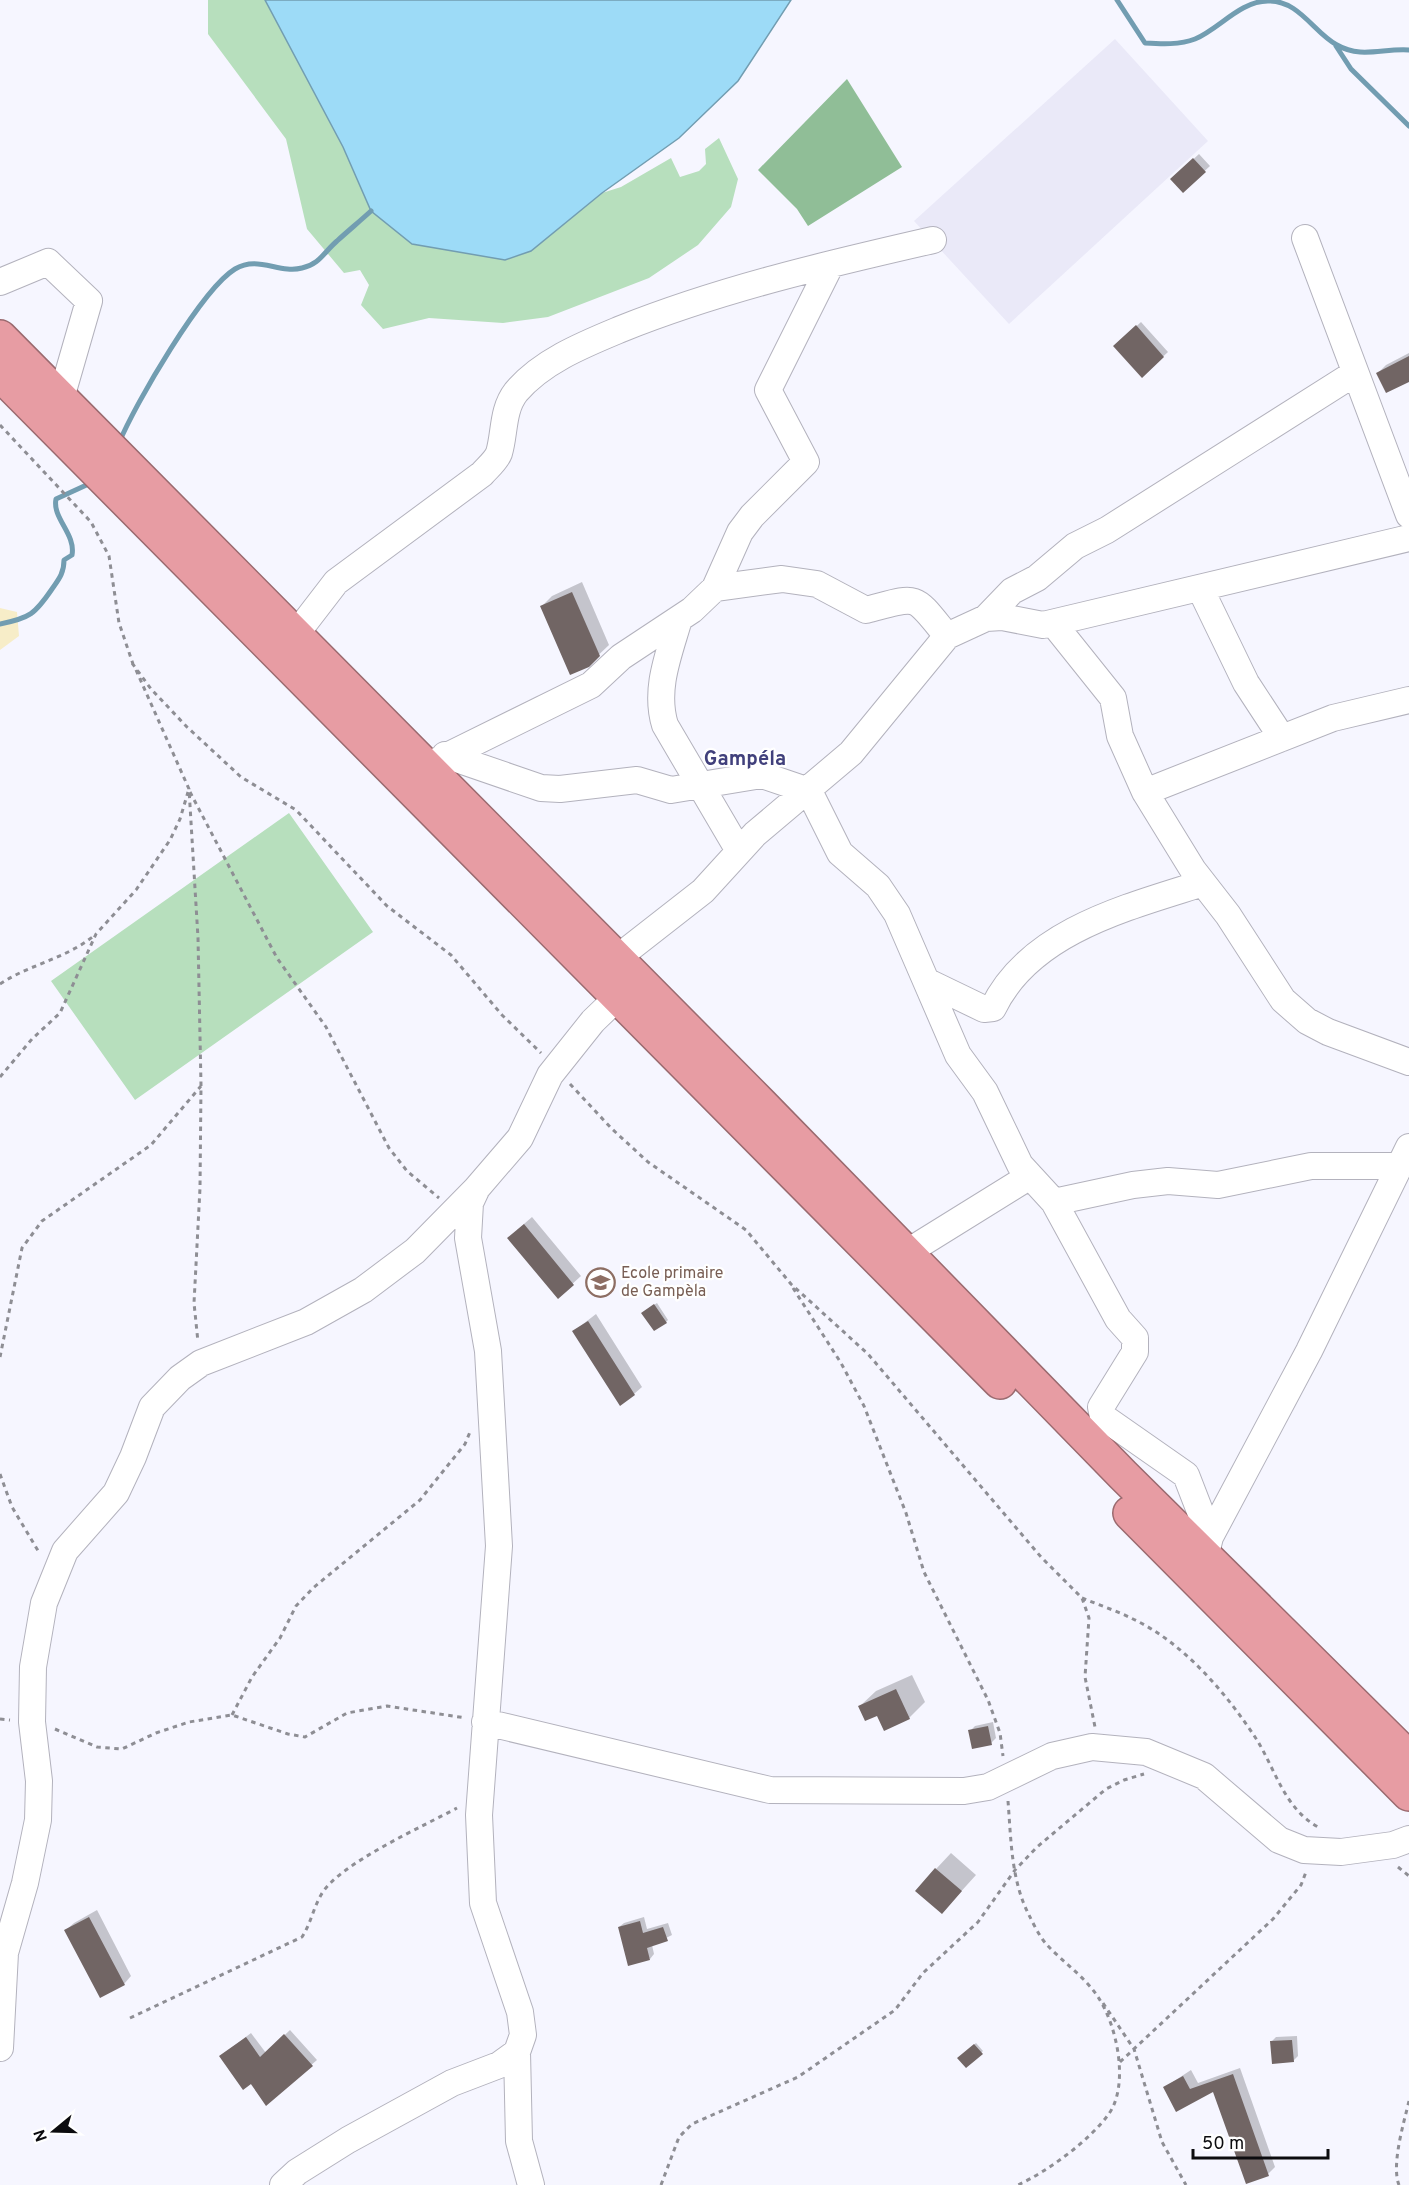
<svg xmlns="http://www.w3.org/2000/svg" width="1409" height="2185" viewBox="0 0 1409 2185" font-family="Overpass,sans-serif">
	<style>
		.built { fill: #eae9f8 }
		.green { fill: #b7dfbd }
		.forest { fill: #90be97 }
		.sand { fill: #f7edc8 }
		.water { fill: #9ddbf7; stroke: #729db1; stroke-width: 1.5 }
		.shadow { fill: #0003 }
		.lines { fill: none; stroke-linecap: round; stroke-linejoin: round }
		.stream { stroke: #729db1; stroke-width: 5 }
		.building { fill: #716564 }
		.minor-casing { stroke: #b3b2bd; stroke-width: 28 }
		.highway-casing { stroke: #9a6a6f; stroke-width: 36 }
		.path { stroke: #8e8e94; stroke-width: 3; stroke-dasharray: 4.5 4.5; stroke-linecap: butt }
		.minor { stroke: #fff; stroke-width: 26 }
		.highway { stroke: #e79ca3; stroke-width: 33 }
		.labels { text-anchor: middle; dominant-baseline: central; stroke-width: 4.5; stroke-linejoin: round; paint-order: stroke }
		.education-label { font-size: 16px; fill: #785e54; stroke: #fff; text-anchor: start }
		.quarter-label { font-size: 20px; font-weight: bold; fill: #41407c; stroke: #fff }
	</style>
	<rect width="100%" height="100%" fill="#f6f6ff"/>
	<path class="built" d="M1115 39 1208 141 1009 324 914 221Z"/>
	<path class="green" d="M208 0H265L343 147 371 211 531 251 602 193 621 187 671 158 680 177 699 171 706 164 705 149 719 138 738 179 731 207 698 245 649 278 548 317 503 323 429 318 383 329 361 305 369 285 360 270 344 273 307 229 286 139 208 34Z
		M289 813 373 932 135 1100 51 981Z"/>
	<path class="forest" d="M847 79 902 167 808 226 797 209 758 170Z"/>
	<path class="sand" d="M0 608 17 612 19 636 0 650Z"/>
	<path class="water" d="M265 0H791L738 81 679 138 602 193 531 251 505 260 412 244 371 211 343 147Z"/>
	<path class="shadow" d="M1199 154 1210 166 1183 191 1172 179Z
		M1141 322 1168 352 1142 376 1115 346Z
		M1409 353V380L1378 373 1386 365Z
		M582 582 609 645 588 665 542 606 552 596Z
		M532 1217 581 1276 558 1297 517 1230Z
		M657 1303 668 1320 666 1322 645 1311Z
		M596 1314 642 1387 634 1394 574 1331Z
		M912 1675 925 1702 909 1718 860 1706 876 1691Z
		M993 1722 996 1738 991 1743 970 1731 975 1726Z
		M951 1853 976 1875 957 1896 936 1869Z
		M97 1910 131 1976 124 1984 66 1930 74 1923Z
		M644 1917 647 1929 668 1923 672 1935 652 1945 654 1954 650 1959 619 1927 624 1923Z
		M290 2030 317 2060 266 2104 226 2052 251 2033 266 2053Z
		M1297 2036 1298 2056 1293 2061 1271 2042 1276 2037Z
		M976 2043 983 2051 966 2066 959 2058Z
		M1240 2068 1275 2167 1268 2174 1214 2090 1177 2110 1165 2087 1191 2070 1198 2083Z"/>
	<g class="lines">
		<path class="stream" d="M1117 0 1145 43C1161 44 1180 45 1195 39 1219 29 1240 1 1268 1 1299 0 1314 33 1337 45 1361 59 1383 48 1409 50
			M1336 46 1351 69 1409 126
			M119 443C135 404 202 289 235 269 258 255 279 274 302 268 320 264 324 252 337 241 348 231 360 221 371 211
			M0 624C30 618 35 614 52 589 59 579 64 573 64 560L72 555C76 534 52 518 56 499L93 482"/>
	</g>
	<path class="building" d="M1193 158 1206 172 1183 193 1170 179Z
		M1136 325 1164 357 1142 378 1113 346Z
		M1409 356V382L1386 393 1376 373Z
		M572 592 600 656 589 667 570 675 540 606Z
		M524 1224 574 1285 558 1299 507 1238Z
		M654 1304 667 1323 654 1331 641 1313Z
		M588 1321 635 1395 620 1406 572 1331Z
		M896 1689 910 1719 884 1731 877 1716 865 1721 858 1706Z
		M988 1726 992 1745 972 1749 968 1730Z
		M935 1868 962 1891 942 1914 915 1891Z
		M89 1917 125 1985 100 1998 64 1930Z
		M640 1921 643 1933 663 1927 668 1941 647 1948 650 1960 628 1966 618 1927Z
		M284 2034 313 2066 266 2106 251 2084 243 2090 219 2056 246 2037 260 2057Z
		M1292 2040 1294 2062 1272 2064 1270 2041Z
		M974 2044 983 2054 966 2068 957 2058Z
		M1233 2074 1269 2176 1246 2184 1213 2092 1176 2112 1163 2087 1183 2076 1190 2089Z"/>
	<g class="lines">
		<defs>
			<path id="minor" d="M1305 238 1409 515
				M0 282 48 262 89 301 61 398
				M715 588 782 579 817 584 866 610C920 596 912 593 947 636
				M1200 588 1246 683 1282 738
				M986 618 1012 591 1037 578 1075 546 1107 530 1355 373
				M679 619C669 654 654 689 665 725L739 851
				M1053 623 1113 698 1120 736 1145 792 1193 870 1228 915 1283 1000 1307 1021 1328 1032 1409 1062
				M296 634 336 582 482 474C487 468 496 461 499 453 505 433 502 410 516 392 542 361 585 344 621 329 721 289 828 264 933 240
				M445 755 541 788 560 789 637 780 671 790 762 775 809 791 840 853 878 886 897 914 926 981 984 1009 993 1008C1030 931 1128 907 1203 883
				M437 761 591 685 621 657 692 610 715 588 740 532 752 516 806 462 768 390 831 264
				M1145 792 1333 718 1409 700
				M616 959 703 891 755 834 851 753 947 636 986 618 1002 617 1043 625 1409 538
				M926 981 958 1055 985 1092 1020 1165 1054 1202 1118 1319 1135 1338V1352L1101 1407 1103 1417 1186 1475 1210 1537
				M1054 1202 1133 1185 1168 1181 1218 1185 1311 1166H1400
				M906 1253 1030 1176
				M1207 1549 1210 1537 1309 1351 1409 1147
				M485 1722 770 1790 964 1791 988 1787 1052 1756 1092 1747 1146 1752 1204 1776 1279 1840 1304 1850 1341 1852 1393 1845 1409 1839
				M0 2048 5 1953 25 1883 38 1820 39 1781 32 1722 33 1667 44 1603 65 1551 116 1493 133 1457 152 1407 180 1378 201 1363 306 1322 363 1290 415 1251 476 1189
				M517 2052 519 2141 531 2185
				M283 2185 297 2172 348 2140 452 2083 499 2065 517 2052 523 2035 520 2012 483 1903 479 1815 499 1546 488 1351 468 1238 470 1203 477 1188 520 1138 550 1075 593 1021 618 997"/>
			<path id="highway" d="M0 337 761 1104 1123 1475 1409 1758
				M0 374 1000 1382
				M1130 1513 1409 1794"/>
		</defs>
		<use href="#minor" class="minor-casing"/>
		<use href="#highway" class="highway-casing"/>
		<path class="path" d="M0 425 91 522 109 556 119 623 133 664
			M132 663 151 689 187 727 241 777 296 810 387 906 451 955 502 1015 541 1053
			M136 670 189 789 198 938 201 1085 200 1188 194 1303 198 1342
			M190 792 277 958 326 1027 389 1148 407 1171 439 1198
			M0 984C32 963 64 960 95 935
			M0 1077 32 1039 60 1013 96 934 136 890 170 840 180 819 188 792
			M570 1084 612 1129 648 1162 746 1230 791 1284 868 1354 1041 1557 1082 1598 1089 1618 1085 1677 1095 1727
			M793 1288 841 1363 864 1406 906 1513 924 1572 988 1700 1000 1733 1003 1756
			M0 1357 22 1248 42 1221 151 1145 201 1086
			M0 1474 12 1507 40 1554
			M1082 1598C1099 1605 1117 1611 1133 1619 1184 1643 1227 1694 1257 1740 1276 1771 1285 1810 1320 1828
			M232 1715 252 1677 280 1638 296 1606 313 1588 420 1500 465 1444 470 1432
			M0 1719 10 1720
			M55 1729 97 1747 122 1749 156 1733 189 1722 232 1715 288 1734 305 1737 347 1713 387 1706 466 1718
			M1008 1801C1011 1838 1011 1879 1028 1913 1033 1923 1039 1936 1047 1945 1063 1962 1085 1977 1098 1997 1117 2025 1130 2086 1108 2115 1089 2141 1048 2171 1018 2185
			M1398 1867 1409 1876
			M1103 2003 1134 2049 1162 2142 1186 2185
			M130 2018 302 1937C311 1923 313 1909 321 1895 338 1864 424 1826 457 1808
			M1120 2062 1273 1919 1301 1885 1306 1872
			M661 2185 679 2137 692 2124 798 2077 895 2010 923 1973 978 1922 1015 1870 1037 1847 1106 1789 1124 1780 1144 1774
			M1399 2185C1391 2165 1404 2122 1409 2101"/>
		<use href="#minor" class="minor"/>
		<use href="#highway" class="highway"/>
	</g>
	<defs>
		<symbol id="school-ring" viewBox="-11 -11 22 22"><circle r="9.5" fill="#fff" stroke="#8d6e63" stroke-width="1.5"/><path d="M0-5L7-2L0 1L-7-2ZM-4 1L0 2.5L4 1V4Q0 6-4 4Z" fill="#8d6e63"/></symbol>
	</defs>
	<g fill-rule="evenodd">
		<use href="#school-ring" x="584" y="1266" width="33" height="33"/>
	</g>
	<g class="labels">
		<g class="education-label">
			<text x="621" y="1274">Ecole primaire<tspan x="621" dy="18">de Gampèla</tspan></text>
		</g>
		<g class="quarter-label">
			<text x="745" y="760">Gampéla</text>
		</g>
	</g>
	<g transform="translate(54 2131) rotate(251)" stroke="#ffffff" stroke-width="4.5" paint-order="stroke">
	<path d="M0-4.5L10 22L0 15L-10 22Z" fill="#0c0c0f"/>
	<text y="-9" font-size="16" font-weight="bold" text-anchor="middle" fill="#0c0c0f">N</text>
	</g>
	<path d="M1193 2149v9h135v-9" fill="none" stroke="#0c0c0f" stroke-width="3"/>
	<text x="1202" y="2149" font-size="18" fill="#0c0c0f" stroke="#ffffff" stroke-width="4.5" paint-order="stroke">50 m</text>
</svg>
